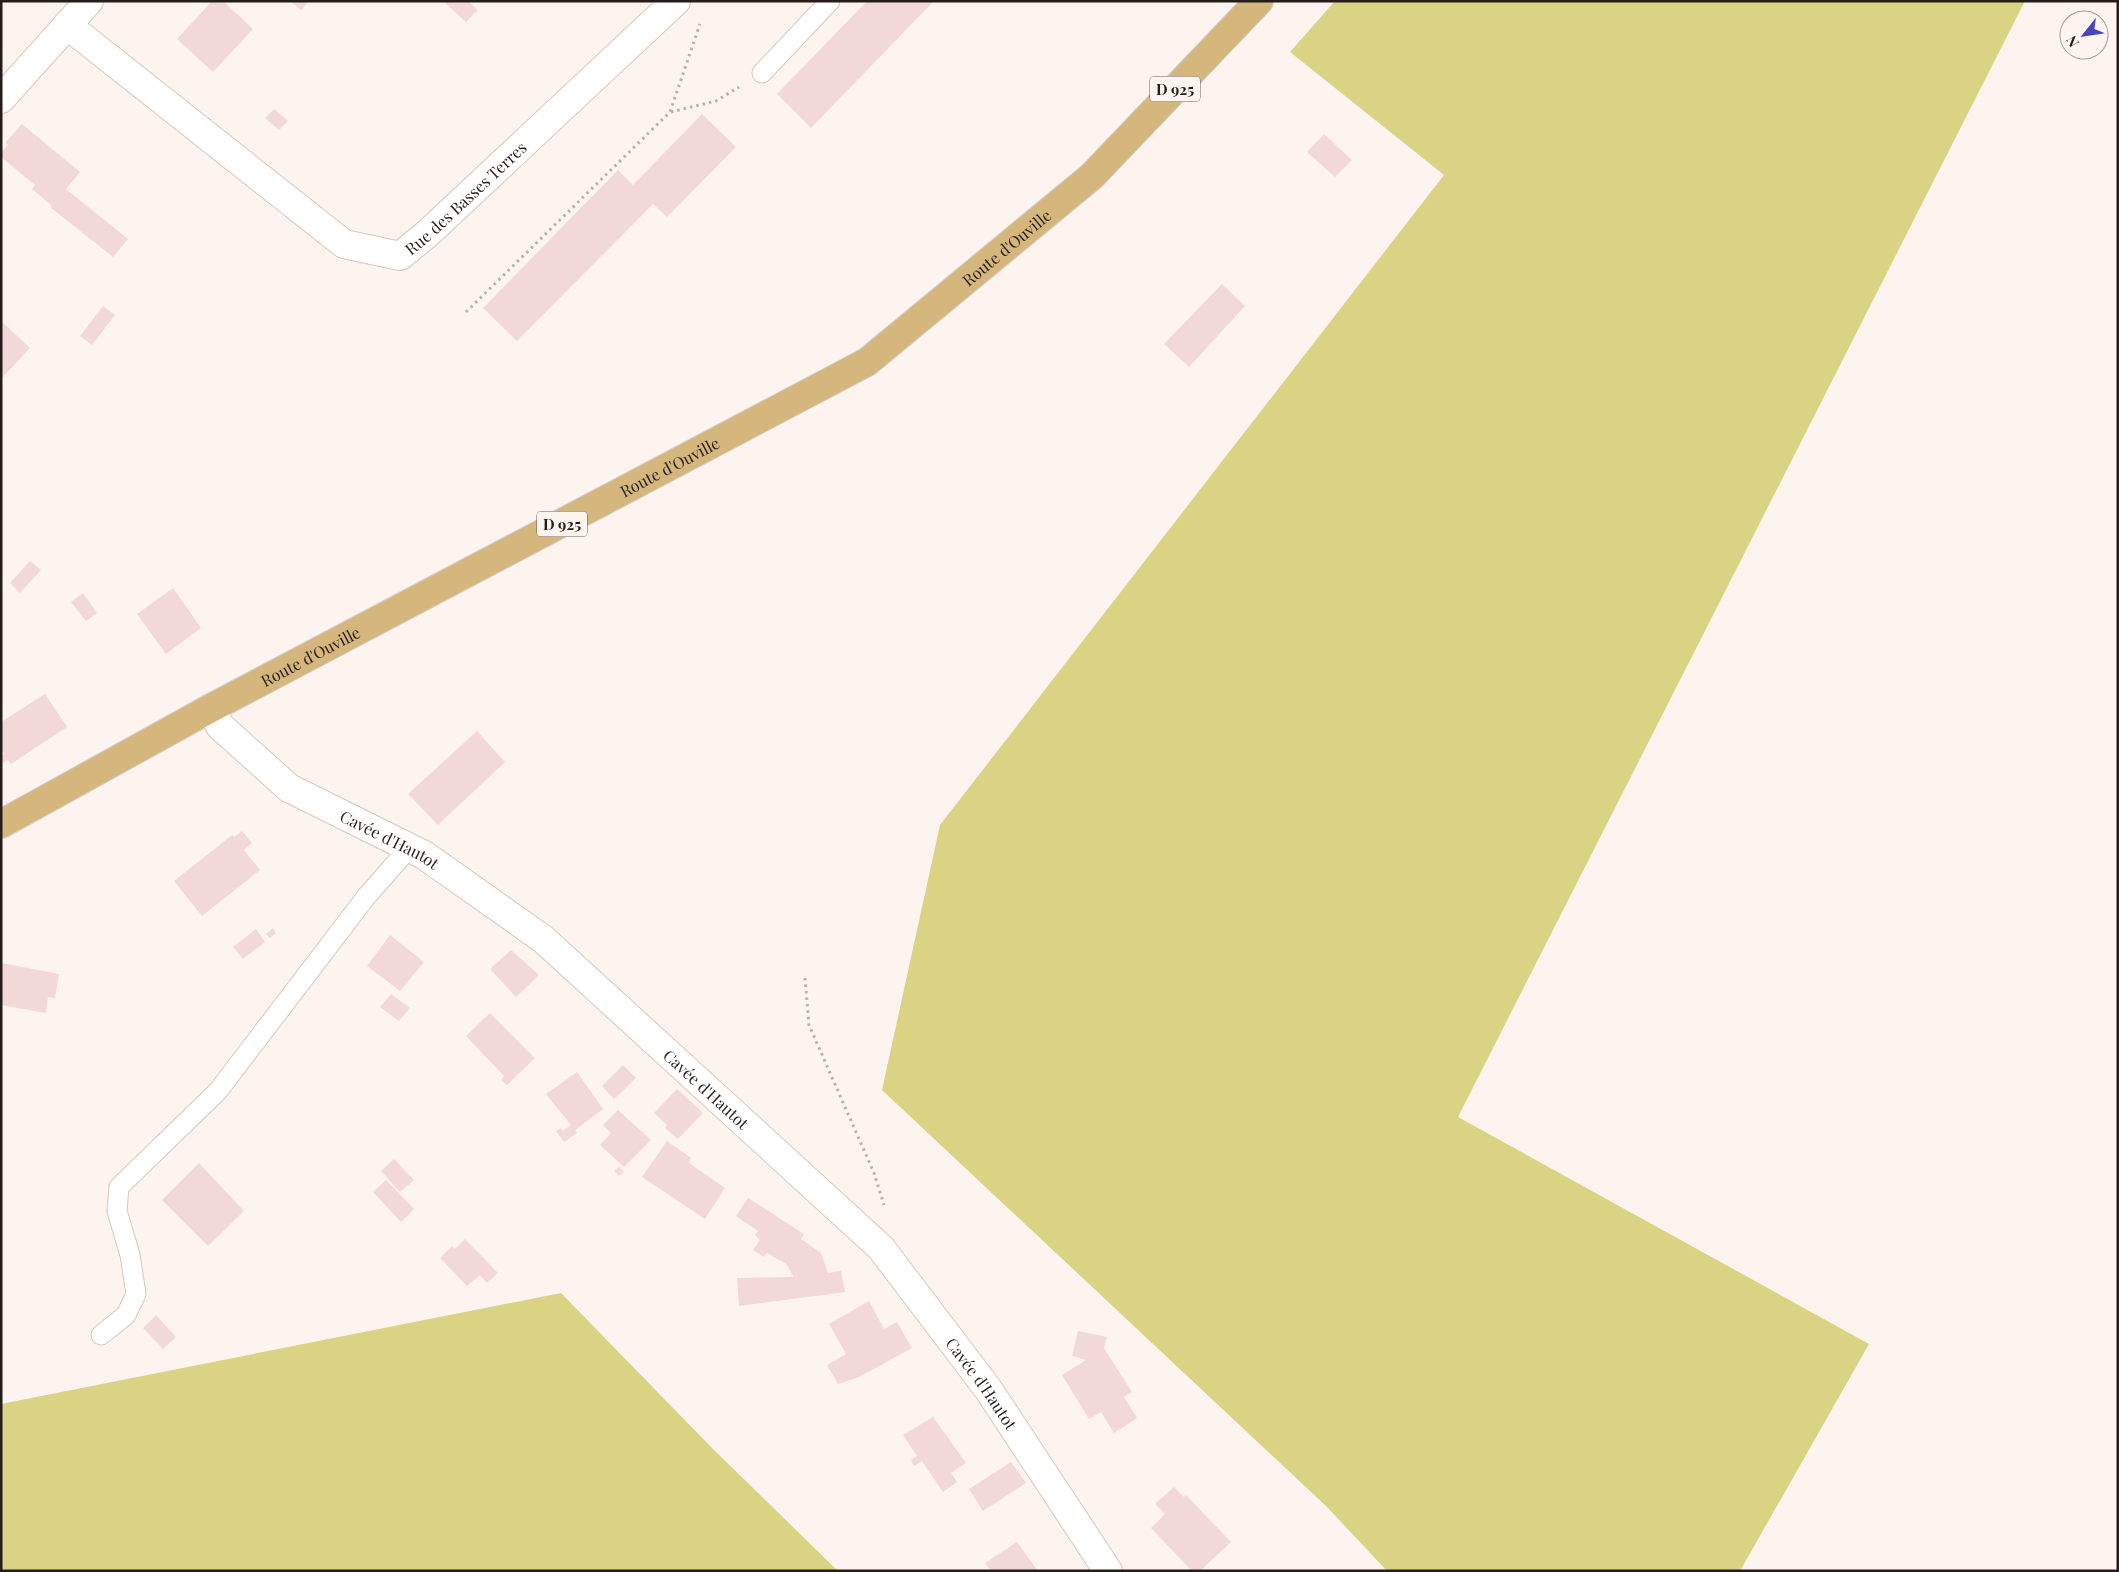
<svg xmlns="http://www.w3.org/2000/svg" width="2119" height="1572" viewBox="0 0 2119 1572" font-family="'Playfair Display',serif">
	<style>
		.green { fill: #d9d383 }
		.building { fill: #f2d8d6 }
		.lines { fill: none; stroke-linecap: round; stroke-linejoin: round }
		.service-casing { stroke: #dbc6ba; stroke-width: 21 }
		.minor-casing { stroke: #dbc6ba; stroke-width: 30 }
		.tertiary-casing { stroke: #dbc6ba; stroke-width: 30 }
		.primary-casing { stroke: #d3d2d1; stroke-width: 30 }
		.path { stroke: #bab1ac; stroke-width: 3; stroke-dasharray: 2.5 4; stroke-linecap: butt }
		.service { stroke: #fff; stroke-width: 19 }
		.minor { stroke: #fff; stroke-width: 28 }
		.tertiary { stroke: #fff; stroke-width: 28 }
		.primary { stroke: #d5b67c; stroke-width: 28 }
		.labels { text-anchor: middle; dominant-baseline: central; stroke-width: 4; stroke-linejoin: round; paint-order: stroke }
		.shield { fill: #fdf4ef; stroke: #665e59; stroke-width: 1 }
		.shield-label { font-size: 15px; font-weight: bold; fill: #251d19 }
		.street-label { font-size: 16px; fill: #251d19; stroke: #fdf4ef }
	</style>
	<rect width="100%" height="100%" fill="#fdf4ef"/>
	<path class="green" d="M1335 1H2025L1458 1117 1869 1344 1740 1571H1387L1327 1507 882 1090 940 825 1444 175 1290 52Z
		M561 1293 712 1448 838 1571H1V1404Z"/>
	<path class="building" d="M212 1H223L253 29 213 72 177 39Z
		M290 1H309L301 10Z
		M443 1H468L478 10 466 22Z
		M867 1H934L811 128 777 94Z
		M274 109 288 121 279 130 265 118Z
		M702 114 736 147 667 217 653 204 517 341 483 308 618 170 633 185Z
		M22 124 80 172 66 189 128 239 113 257 50 207 52 206 32 189 35 185 1 157V152L8 145 5 143Z
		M1324 134 1352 160 1335 177 1307 152Z
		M1222 284 1245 306 1189 367 1164 344Z
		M103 306 115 315 92 345 80 336Z
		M1 321 30 348 1 379Z
		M30 561 41 570 20 593 10 583Z
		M173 588 201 628 166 654 137 614Z
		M83 593 97 613 86 621 71 602Z
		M45 694 67 727 11 764 8 760 3 763 1 756 4 754 1 749V722Z
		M477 731 505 762 438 825 408 794Z
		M242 831 252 843 244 850 260 870 202 916 174 881 232 835 234 837Z
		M273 928 276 933 270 938 266 934Z
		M256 929 265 942 243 959 233 947Z
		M390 935 424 962 400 991 367 966Z
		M511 950 539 975 516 997 490 969Z
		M1 963 59 974 55 998 48 997 46 1013 1 1005Z
		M391 994 410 1008 399 1021 380 1007Z
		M490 1013 535 1058 507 1085 501 1080 504 1076 466 1036Z
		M623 1065 636 1078 614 1099 602 1086Z
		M577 1072 603 1109 575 1130 577 1133 564 1142 556 1131 561 1128 563 1131 571 1125 546 1094Z
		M677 1089 703 1113 678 1139 665 1128 667 1125 654 1113Z
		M618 1110 651 1140 624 1167 600 1145 611 1133 603 1125Z
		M667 1141 691 1158 689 1163 725 1188 705 1219 642 1177Z
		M394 1159 414 1180 400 1192 381 1171Z
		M199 1163 244 1211 208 1246 162 1200Z
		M619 1167 624 1172 619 1176 614 1171Z
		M386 1180 414 1209 401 1222 373 1192Z
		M748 1198 804 1234 801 1239 821 1253 828 1273 841 1271 845 1292 739 1306 737 1278 794 1277 786 1264 767 1253 764 1257 753 1250 760 1240 755 1235 758 1231 736 1216Z
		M465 1239 498 1273 487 1283 480 1275 467 1286 440 1258 452 1246 455 1249Z
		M869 1301 884 1329 897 1322 912 1348 859 1377 838 1384 827 1365 846 1354 829 1324Z
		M156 1315 176 1337 163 1349 143 1328Z
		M1078 1331 1107 1337 1104 1348 1132 1392 1124 1397 1137 1418 1114 1433 1101 1412 1089 1419 1062 1375 1086 1360 1072 1356Z
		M933 1417 966 1463 951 1473 957 1482 943 1492 922 1461 914 1466 911 1460 917 1456 903 1435Z
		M1011 1462 1026 1483 983 1511 969 1489Z
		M1174 1487 1184 1497 1186 1495 1231 1542 1200 1571H1192L1151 1528 1165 1514 1155 1504Z
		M1017 1542 1038 1571H991L985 1563Z"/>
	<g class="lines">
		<defs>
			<path id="service" d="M762 73 830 1
				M101 1335 126 1315 136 1294 130 1255 117 1211 119 1187 218 1091 366 897 409 848"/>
			<g id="minor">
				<path id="s1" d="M67 25 344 244 400 256 427 234 676 1"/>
				<path id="s2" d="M211 708 220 726 289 788 424 855 543 939 881 1248 988 1389 1108 1571"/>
			</g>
			<path id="tertiary" d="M1 99 89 1"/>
			<g id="primary">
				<path id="s3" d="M1 824 211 708 867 362 1092 176 1259 1"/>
			</g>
		</defs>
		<use href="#service" class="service-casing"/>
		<use href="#minor" class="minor-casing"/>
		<use href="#tertiary" class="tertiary-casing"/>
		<use href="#primary" class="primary-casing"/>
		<path class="path" d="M671 112 716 101 739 87
			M466 312 670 112 700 24
			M805 978 809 1025 874 1173 884 1205"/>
		<use href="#service" class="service"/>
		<use href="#minor" class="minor"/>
		<use href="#tertiary" class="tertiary"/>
		<use href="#primary" class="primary"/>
	</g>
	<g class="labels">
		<g class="shield">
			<rect x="1150" y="76.5" width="50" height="25" rx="4"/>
			<rect x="537" y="511.5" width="50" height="25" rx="4"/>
		</g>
		<g class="shield-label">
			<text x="1175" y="89">D 925</text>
			<text x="562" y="524">D 925</text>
		</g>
		<g class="street-label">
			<text stroke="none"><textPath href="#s1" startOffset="498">Rue des Basses Terres</textPath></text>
			<text stroke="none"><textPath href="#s3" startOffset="1162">Route d'Ouville</textPath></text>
			<text stroke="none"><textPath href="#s3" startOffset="758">Route d'Ouville</textPath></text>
			<text stroke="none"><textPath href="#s3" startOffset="352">Route d'Ouville</textPath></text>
			<text stroke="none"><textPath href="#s2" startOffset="226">Cavée d'Hautot</textPath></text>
			<text stroke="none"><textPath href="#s2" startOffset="631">Cavée d'Hautot</textPath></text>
			<text stroke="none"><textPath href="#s2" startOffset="1036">Cavée d'Hautot</textPath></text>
		</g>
	</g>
	<rect width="2119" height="1572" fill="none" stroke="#251d19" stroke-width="5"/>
	<g transform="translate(2084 35) rotate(240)"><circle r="24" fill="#fdf4ef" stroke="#a79e99"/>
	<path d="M0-4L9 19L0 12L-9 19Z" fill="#4945bb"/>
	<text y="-8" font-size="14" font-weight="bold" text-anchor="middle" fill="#251d19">N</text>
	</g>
</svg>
